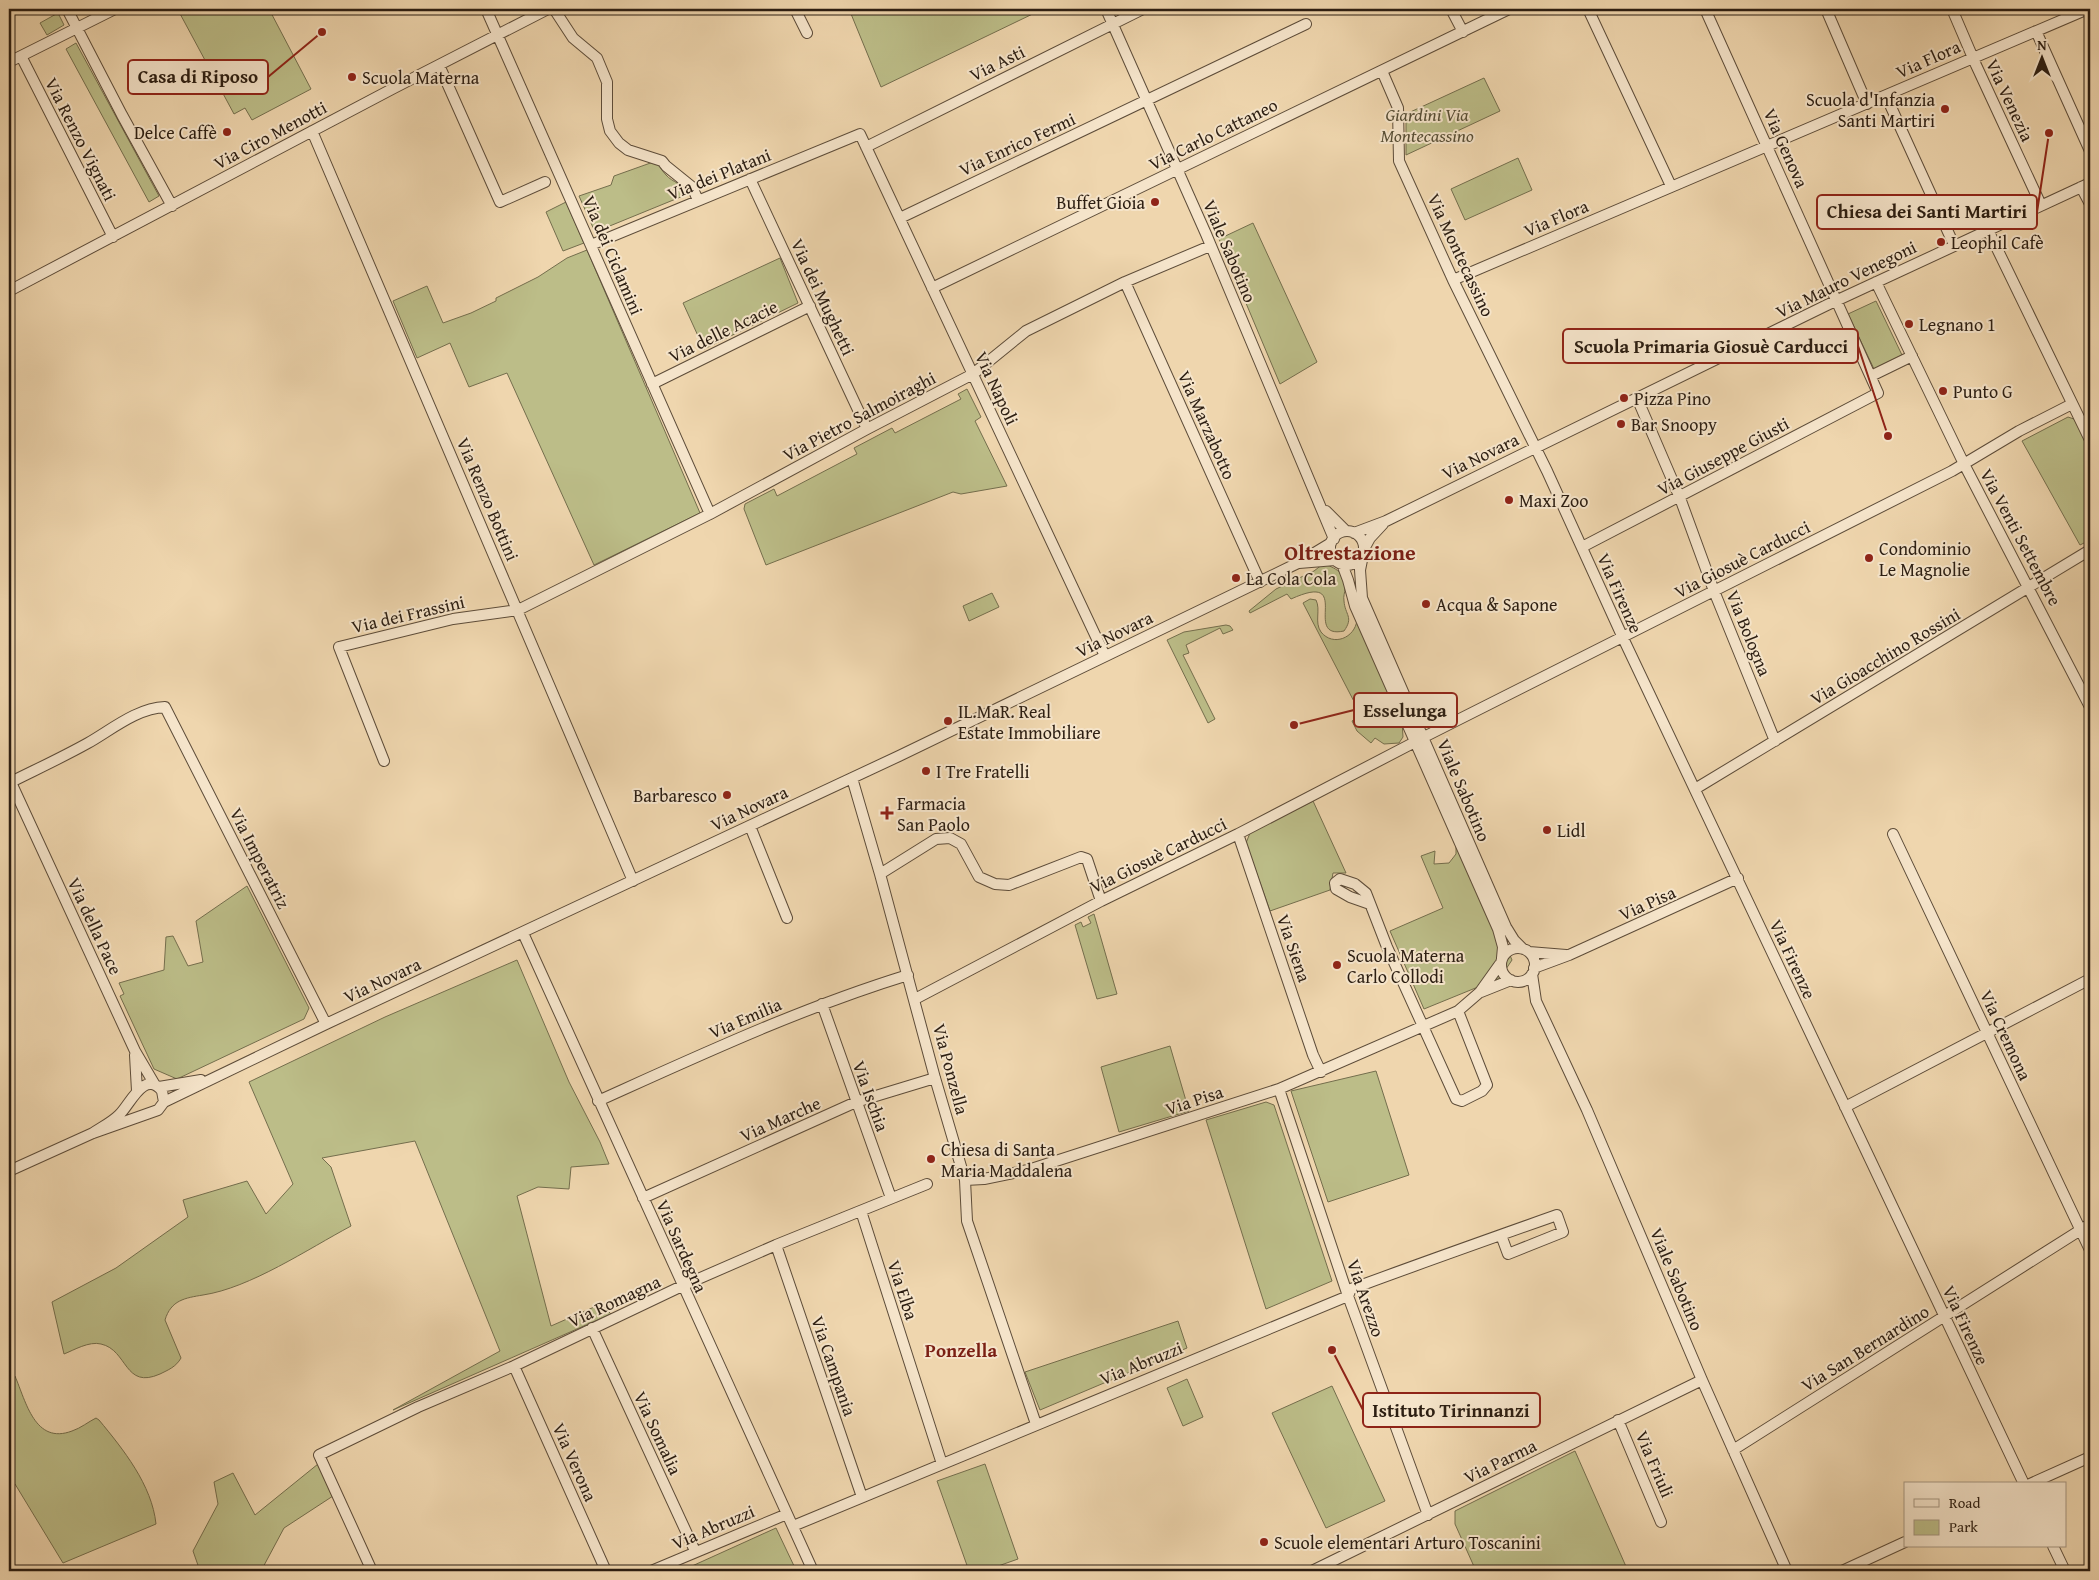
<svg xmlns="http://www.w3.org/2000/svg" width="2099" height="1580" viewBox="0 0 2099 1580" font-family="'Gentium Book Plus',serif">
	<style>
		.green { fill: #bcbd88; stroke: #746e4d }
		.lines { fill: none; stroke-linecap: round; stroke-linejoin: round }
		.minor-casing { stroke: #5d4c39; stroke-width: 12 }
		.minor { stroke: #f5e4ca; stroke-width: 10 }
		.poi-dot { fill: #8f2418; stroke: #f5e4ca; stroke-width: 2 }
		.labels { text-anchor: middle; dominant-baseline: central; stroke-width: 4; stroke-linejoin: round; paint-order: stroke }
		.street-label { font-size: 18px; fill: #2c1e12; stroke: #f5e4ca }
		.poi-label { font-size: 18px; fill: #2c1e12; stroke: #f5e4ca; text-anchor: start }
		.park-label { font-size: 18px; font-style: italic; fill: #574e35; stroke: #f5e4ca }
		.neighbourhood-label { font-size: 19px; font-weight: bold; fill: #7a1f14; stroke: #f5e4ca }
		.district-label { font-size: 22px; font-weight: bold; fill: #7a1f14; stroke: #f5e4ca }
		.leader { fill: none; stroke: #8f2418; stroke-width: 2 }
		.callout-dot { fill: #8f2418; stroke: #f5e4ca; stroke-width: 2 }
		.callout { fill: #f5e4ca; stroke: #8f2418; stroke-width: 2 }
		.callout-label { font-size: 19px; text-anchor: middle; font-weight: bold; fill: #2c1e12 }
	</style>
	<rect width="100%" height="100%" fill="#efd6ae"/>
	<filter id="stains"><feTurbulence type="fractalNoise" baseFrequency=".004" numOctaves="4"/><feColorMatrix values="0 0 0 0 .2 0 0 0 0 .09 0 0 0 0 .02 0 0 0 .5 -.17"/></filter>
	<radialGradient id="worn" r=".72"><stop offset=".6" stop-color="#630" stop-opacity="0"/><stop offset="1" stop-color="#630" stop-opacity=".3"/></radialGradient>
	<path class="green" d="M180 9H269L311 89 252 120 245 108 234 114 178 10Z
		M849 9H1043L881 87Z
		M58 13 64 25 47 35 40 23Z
		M76 43 159 196 149 202 66 49Z
		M1484 78 1500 111 1406 155V114Z
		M1518 158 1532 190 1465 220 1451 189Z
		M656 161C660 166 662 171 666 175 673 183 683 183 688 194L595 232 579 196 611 185 614 176Z
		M566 202 584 243 563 251 546 212Z
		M1253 223 1317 362 1280 384 1219 239Z
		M587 250 700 513 594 565 507 373 469 387 450 343 417 358 393 301 427 286 443 323 471 313 496 301V298L538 277 567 258Z
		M780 258 798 303 704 349 683 303Z
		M1876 301 1902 355 1874 369 1848 314Z
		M967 389 981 417 975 421 1007 486 961 494 953 492 766 565 744 509 745 504 774 489 777 496 857 454 854 448 892 428 895 433 961 399 958 394Z
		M2068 417 2074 419 2090 450 2089 547 2086 542 2080 545 2022 441Z
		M1323 564C1335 567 1347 574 1345 588 1345 593 1343 596 1344 601 1345 615 1354 617 1344 631 1301 640 1355 570 1291 599L1287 594 1250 613 1249 611 1276 589 1314 571Z
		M992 593 999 607 969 621 963 606Z
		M1310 599 1316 600C1321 610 1314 622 1321 632 1333 647 1355 638 1357 620L1402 721 1403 737 1399 743 1384 744 1375 738 1371 743 1357 731 1352 721 1361 715 1303 603Z
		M1226 625 1230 626 1233 630 1223 634 1220 628 1186 645 1189 653 1183 655 1215 719 1208 723 1167 640 1184 632Z
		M1313 801 1346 873H1333L1330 890 1270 911 1246 843 1250 833Z
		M1462 844 1512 960 1500 978 1424 1009 1390 931 1443 908 1421 856 1435 851 1434 864 1449 863 1456 854V846Z
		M247 886 309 1008 304 1019 177 1079 154 1069 120 996 124 994 119 983 164 970 166 937 173 936 188 966 203 962 196 921Z
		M1094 914 1117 994 1097 999 1075 925 1081 922 1083 927 1091 923 1088 917Z
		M517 960 569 1082 600 1142 609 1164 571 1167 569 1189 538 1187 517 1196 551 1326 601 1304 611 1314 393 1410 500 1351 415 1141 322 1158 331 1167 351 1226C308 1249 250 1288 203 1295 185 1298 171 1300 165 1320L181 1358C176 1367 168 1370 160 1374 124 1390 128 1350 101 1344 89 1341 74 1350 64 1354L52 1302 116 1268 188 1217 183 1200 247 1181 266 1214 293 1184 249 1082 385 1017Z
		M1170 1046 1189 1111 1119 1132 1101 1067Z
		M1376 1071 1409 1175 1328 1202 1291 1091Z
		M1266 1102 1274 1105 1332 1281 1266 1309 1206 1120Z
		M1178 1321 1187 1348 1040 1410 1025 1372Z
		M15 1376C26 1402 35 1445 72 1431 81 1428 88 1422 96 1418L99 1420C123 1449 152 1485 156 1524L63 1563 15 1484 9 1486V1378Z
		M1187 1379 1203 1417 1183 1426 1167 1388Z
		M1332 1386 1385 1501 1326 1528 1272 1413Z
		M1575 1451 1628 1571H1476L1455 1524V1511Z
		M318 1464 333 1496 284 1528 261 1571H200L193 1551 218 1504 214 1482 233 1473 255 1515Z
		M985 1464 1018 1559 984 1571H969L937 1481Z
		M776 1528 795 1568 788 1571H681Z"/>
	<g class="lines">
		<defs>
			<path id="minor" d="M67 9 122 115 172 206
				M486 9 710 514
				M554 9 573 38 597 58 607 82V119L610 131 619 143 628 150 662 161 666 166 692 187 698 200
				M795 9 807 33
				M1106 9 1206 234 1334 539
				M1451 9 1463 32
				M1588 9 1671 186
				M1826 9 1867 104
				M1952 9 1976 65 2041 205
				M2036 31 2090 151
				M21 56 113 237
				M9 62 115 9
				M439 65 500 202 545 182
				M1382 71 1398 108 1399 161 1453 280 1547 471 1623 638 2024 1484
				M1886 96 1954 245
				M312 131 633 881
				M866 147 1143 9
				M750 179 867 429
				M2081 187 2090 204
				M900 218 1306 24
				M1988 230 2090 440
				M591 245 860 134 1105 656
				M1453 280 2088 9
				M1125 282 1260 582
				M1876 282 1964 464 2090 707
				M932 288 1509 9
				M9 291 394 88 548 9
				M1871 376 1912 356
				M652 384 810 306
				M1637 398 1680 498 1714 591 1775 741
				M1326 511 1346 531
				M1330 548a17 17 0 1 1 34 0a17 17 0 1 1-34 0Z
				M1354 533 1386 521 1827 305 2090 183
				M1582 547 1878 393 1705 9
				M1364 549 1370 538 1383 524
				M1363 555 1360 570 1362 598 1506 927 1514 940 1523 949
				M1299 563 1335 560
				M1342 564 1348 580 1355 606 1498 929 1503 947 1502 958
				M1424 737 1952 471 2019 431 2072 404
				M384 761 339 647 453 619 518 610 710 514 867 429 973 374 1026 331 1125 282 1210 246
				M9 778 135 1051 155 1085
				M852 778 880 874 935 1078 965 1180 967 1221 1036 1424
				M11 782C37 769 63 757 88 743 111 730 137 708 165 707L326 1024
				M1695 789 2090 550
				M750 826 787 918
				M1238 834 1313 1055 1321 1072
				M1893 834 2090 1250
				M880 874 936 839 950 838 961 844 979 877 995 884 1009 885 1081 857 1087 859 1101 901
				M1370 904 1350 897 1336 889 1335 883 1340 879 1355 884 1366 893 1387 947 1456 1099 1462 1101 1482 1091 1487 1085 1458 1011
				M523 933 813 1571
				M1501 965a17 17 0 1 1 34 0a17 17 0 1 1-34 0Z
				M1529 952 1566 955
				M1534 968 1569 955 1738 878
				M1532 974 1536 1001 1587 1110 1702 1380 1787 1571
				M1481 992 1511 980
				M915 999 1101 901 1238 834 1415 742
				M822 1004 891 1198
				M135 1055 137 1091
				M159 1087 201 1080
				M1279 1089 1348 1296 1428 1515
				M598 1101C700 1055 801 1008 908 975
				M164 1102 326 1024 899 756 1298 563 1331 543
				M1845 1107 2090 979
				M9 1171 93 1133 158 1110 164 1102 162 1091C144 1069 130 1105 119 1115 112 1122 102 1127 93 1133
				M965 1180 984 1179 1028 1170 1279 1089 1458 1011 1480 992 1500 964
				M643 1198 856 1102 935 1078
				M861 1211 942 1464
				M776 1245 862 1497
				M1348 1296 1351 1289 1362 1285C1427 1261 1492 1238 1557 1215L1563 1232 1508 1254 1501 1235
				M592 1328 695 1551
				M514 1366 606 1571
				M1618 1420 1661 1522
				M1733 1450 2090 1224
				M2030 1484 2090 1457
				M793 1526 1348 1296
				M2053 1546 2065 1571
				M372 1571 319 1455 418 1407 514 1366 682 1286 776 1245 927 1184
				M651 1571 787 1514
				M1312 1571 1702 1380
				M1842 1571 1905 1542"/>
		</defs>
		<use href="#minor" class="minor-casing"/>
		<use href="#minor" class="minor"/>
	</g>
	<g class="poi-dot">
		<circle cx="352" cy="77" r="5"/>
		<circle cx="1945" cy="109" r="5"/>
		<circle cx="227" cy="132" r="5"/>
		<circle cx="1155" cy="202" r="5"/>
		<circle cx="1941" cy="242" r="5"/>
		<circle cx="1909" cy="324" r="5"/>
		<circle cx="1943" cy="391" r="5"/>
		<circle cx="1624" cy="398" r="5"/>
		<circle cx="1621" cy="424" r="5"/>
		<circle cx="1509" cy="500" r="5"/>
		<circle cx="1869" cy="558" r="5"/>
		<circle cx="1236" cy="578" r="5"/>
		<circle cx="1426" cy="604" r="5"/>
		<circle cx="948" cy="721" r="5"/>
		<circle cx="926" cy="771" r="5"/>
		<circle cx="727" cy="795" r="5"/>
		<path d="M884.5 805.5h5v5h5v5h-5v5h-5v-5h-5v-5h5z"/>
		<circle cx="1547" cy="830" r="5"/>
		<circle cx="1337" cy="965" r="5"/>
		<circle cx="931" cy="1159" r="5"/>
		<circle cx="1264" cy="1542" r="5"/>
	</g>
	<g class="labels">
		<g class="street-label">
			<text transform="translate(1928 59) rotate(-24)">Via Flora</text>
			<text transform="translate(997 63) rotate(-26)">Via Asti</text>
			<text transform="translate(2010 100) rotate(65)">Via Venezia</text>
			<text transform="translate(1213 134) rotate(-26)">Via Carlo Cattaneo</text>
			<text transform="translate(270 135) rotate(-28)">Via Ciro Menotti</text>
			<text transform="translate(81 139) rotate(63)">Via Renzo Vignati</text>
			<text transform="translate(1017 144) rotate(-25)">Via Enrico Fermi</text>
			<text transform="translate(1786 148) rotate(66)">Via Genova</text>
			<text transform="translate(719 174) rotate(-22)">Via dei Platani</text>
			<text transform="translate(1556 218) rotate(-23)">Via Flora</text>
			<text transform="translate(1230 251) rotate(67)">Viale Sabotino</text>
			<text transform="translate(613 255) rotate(67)">Via dei Ciclamini</text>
			<text transform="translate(1461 255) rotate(65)">Via Montecassino</text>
			<text transform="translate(1846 279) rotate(-26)">Via Mauro Venegoni</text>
			<text transform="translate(823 297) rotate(65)">Via dei Mughetti</text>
			<text transform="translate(723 331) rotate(-26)">Via delle Acacie</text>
			<text transform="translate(997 388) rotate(65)">Via Napoli</text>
			<text transform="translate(859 416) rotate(-28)">Via Pietro Salmoiraghi</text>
			<text transform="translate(1207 425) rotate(66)">Via Marzabotto</text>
			<text transform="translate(1480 456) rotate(-26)">Via Novara</text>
			<text transform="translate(1723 456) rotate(-28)">Via Giuseppe Giusti</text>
			<text transform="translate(488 499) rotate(67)">Via Renzo Bottini</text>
			<text transform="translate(2021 537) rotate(62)">Via Venti Settembre</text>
			<text transform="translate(1742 559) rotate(-27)">Via Giosuè Carducci</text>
			<text transform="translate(1620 593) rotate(66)">Via Firenze</text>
			<text transform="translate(408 614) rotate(-13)">Via dei Frassini</text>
			<text transform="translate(1749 633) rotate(68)">Via Bologna</text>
			<text transform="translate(1114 634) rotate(-26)">Via Novara</text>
			<text transform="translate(1885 656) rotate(-31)">Via Gioacchino Rossini</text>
			<text transform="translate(1464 790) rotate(67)">Viale Sabotino</text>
			<text transform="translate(749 808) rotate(-25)">Via Novara</text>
			<text transform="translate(1158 855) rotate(-26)">Via Giosuè Carducci</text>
			<text transform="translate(260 858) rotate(63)">Via Imperatriz</text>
			<text transform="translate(1647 903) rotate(-24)">Via Pisa</text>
			<text transform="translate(95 926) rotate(65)">Via della Pace</text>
			<text transform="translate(1294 948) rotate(71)">Via Siena</text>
			<text transform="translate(1793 959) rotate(65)">Via Firenze</text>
			<text transform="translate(382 980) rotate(-25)">Via Novara</text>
			<text transform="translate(745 1018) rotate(-23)">Via Emilia</text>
			<text transform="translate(2006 1035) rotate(65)">Via Cremona</text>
			<text transform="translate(951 1069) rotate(75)">Via Ponzella</text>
			<text transform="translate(871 1096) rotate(70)">Via Ischia</text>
			<text transform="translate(1194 1100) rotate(-18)">Via Pisa</text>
			<text transform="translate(780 1119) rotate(-24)">Via Marche</text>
			<text transform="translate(682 1246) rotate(66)">Via Sardegna</text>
			<text transform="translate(1677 1279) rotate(67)">Viale Sabotino</text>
			<text transform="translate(903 1290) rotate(72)">Via Elba</text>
			<text transform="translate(1366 1298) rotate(71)">Via Arezzo</text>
			<text transform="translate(614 1301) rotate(-25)">Via Romagna</text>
			<text transform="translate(1966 1325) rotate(65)">Via Firenze</text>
			<text transform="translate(1865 1348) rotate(-32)">Via San Bernardino</text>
			<text transform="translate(1141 1363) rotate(-22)">Via Abruzzi</text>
			<text transform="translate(834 1366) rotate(71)">Via Campania</text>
			<text transform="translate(658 1433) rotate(65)">Via Somalia</text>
			<text transform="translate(1500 1461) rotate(-26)">Via Parma</text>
			<text transform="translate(575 1462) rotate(66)">Via Verona</text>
			<text transform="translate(1655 1464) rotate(67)">Via Friuli</text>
			<text transform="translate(713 1527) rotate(-23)">Via Abruzzi</text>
		</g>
		<g class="poi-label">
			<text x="362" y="77">Scuola Materna</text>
			<text x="1935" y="99" text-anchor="end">Scuola d'Infanzia<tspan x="1935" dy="21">Santi Martiri</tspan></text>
			<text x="217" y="132" text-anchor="end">Delce Caffè</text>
			<text x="1145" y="202" text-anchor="end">Buffet Gioia</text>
			<text x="1951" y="242">Leophil Cafè</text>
			<text x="1919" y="324">Legnano 1</text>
			<text x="1953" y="391">Punto G</text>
			<text x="1634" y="398">Pizza Pino</text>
			<text x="1631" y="424">Bar Snoopy</text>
			<text x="1519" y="500">Maxi Zoo</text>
			<text x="1879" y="548">Condominio<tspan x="1879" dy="21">Le Magnolie</tspan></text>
			<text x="1246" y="578">La Cola Cola</text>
			<text x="1436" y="604">Acqua &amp; Sapone</text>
			<text x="958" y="711">IL.MaR. Real<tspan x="958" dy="21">Estate Immobiliare</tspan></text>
			<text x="936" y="771">I Tre Fratelli</text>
			<text x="717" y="795" text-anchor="end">Barbaresco</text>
			<text x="897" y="803">Farmacia<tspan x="897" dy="21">San Paolo</tspan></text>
			<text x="1557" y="830">Lidl</text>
			<text x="1347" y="955">Scuola Materna<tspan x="1347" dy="21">Carlo Collodi</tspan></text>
			<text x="941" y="1149">Chiesa di Santa<tspan x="941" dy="21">Maria Maddalena</tspan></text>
			<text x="1274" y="1542">Scuole elementari Arturo Toscanini</text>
		</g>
		<g class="park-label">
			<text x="1427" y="114">Giardini Via<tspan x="1427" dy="21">Montecassino</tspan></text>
		</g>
		<g class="neighbourhood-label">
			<text x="961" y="1350">Ponzella</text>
		</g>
		<g class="district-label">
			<text x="1350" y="552">Oltrestazione</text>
		</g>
	</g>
	<path class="leader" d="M322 32L268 77M2049 133L2037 212M1888 436L1858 346M1294 725L1354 710M1332 1350L1363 1410"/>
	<g class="callout-dot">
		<circle cx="322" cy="32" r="5"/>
		<circle cx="2049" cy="133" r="5"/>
		<circle cx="1888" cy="436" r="5"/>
		<circle cx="1294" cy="725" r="5"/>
		<circle cx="1332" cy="1350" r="5"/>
	</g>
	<g class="callout">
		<rect x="128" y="60" width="140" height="34" rx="5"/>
		<rect x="1817" y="195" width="220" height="34" rx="5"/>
		<rect x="1563" y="329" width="295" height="34" rx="5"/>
		<rect x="1354" y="693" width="103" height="34" rx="5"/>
		<rect x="1363" y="1393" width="177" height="34" rx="5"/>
	</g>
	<g class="callout-label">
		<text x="198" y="83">Casa di Riposo</text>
		<text x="1927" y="218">Chiesa dei Santi Martiri</text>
		<text x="1711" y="353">Scuola Primaria Giosuè Carducci</text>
		<text x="1405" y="717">Esselunga</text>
		<text x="1451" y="1417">Istituto Tirinnanzi</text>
	</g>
	<rect width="2099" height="1580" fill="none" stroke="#efd6ae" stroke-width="30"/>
	<rect x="10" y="10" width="2079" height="1560" fill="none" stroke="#2c1e12" stroke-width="2.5"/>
	<rect x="15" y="15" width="2069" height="1550" fill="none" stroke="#2c1e12"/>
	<rect x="1904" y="1482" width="162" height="65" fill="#f5e4ca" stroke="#a59580"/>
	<rect x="1914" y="1499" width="25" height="8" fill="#f5e4ca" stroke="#a59580"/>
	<text x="1949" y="1508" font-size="15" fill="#2c1e12">Road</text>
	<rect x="1914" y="1520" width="25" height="15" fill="#bcbd88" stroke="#a59580"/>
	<text x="1949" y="1532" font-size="15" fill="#2c1e12">Park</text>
	<g transform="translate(2042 58)" stroke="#f5e4ca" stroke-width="4" paint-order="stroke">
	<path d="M0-4L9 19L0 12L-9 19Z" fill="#2c1e12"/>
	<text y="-8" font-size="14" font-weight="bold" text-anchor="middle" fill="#2c1e12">N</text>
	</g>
	<rect width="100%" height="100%" filter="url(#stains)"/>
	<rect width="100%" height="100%" fill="url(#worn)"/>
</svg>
